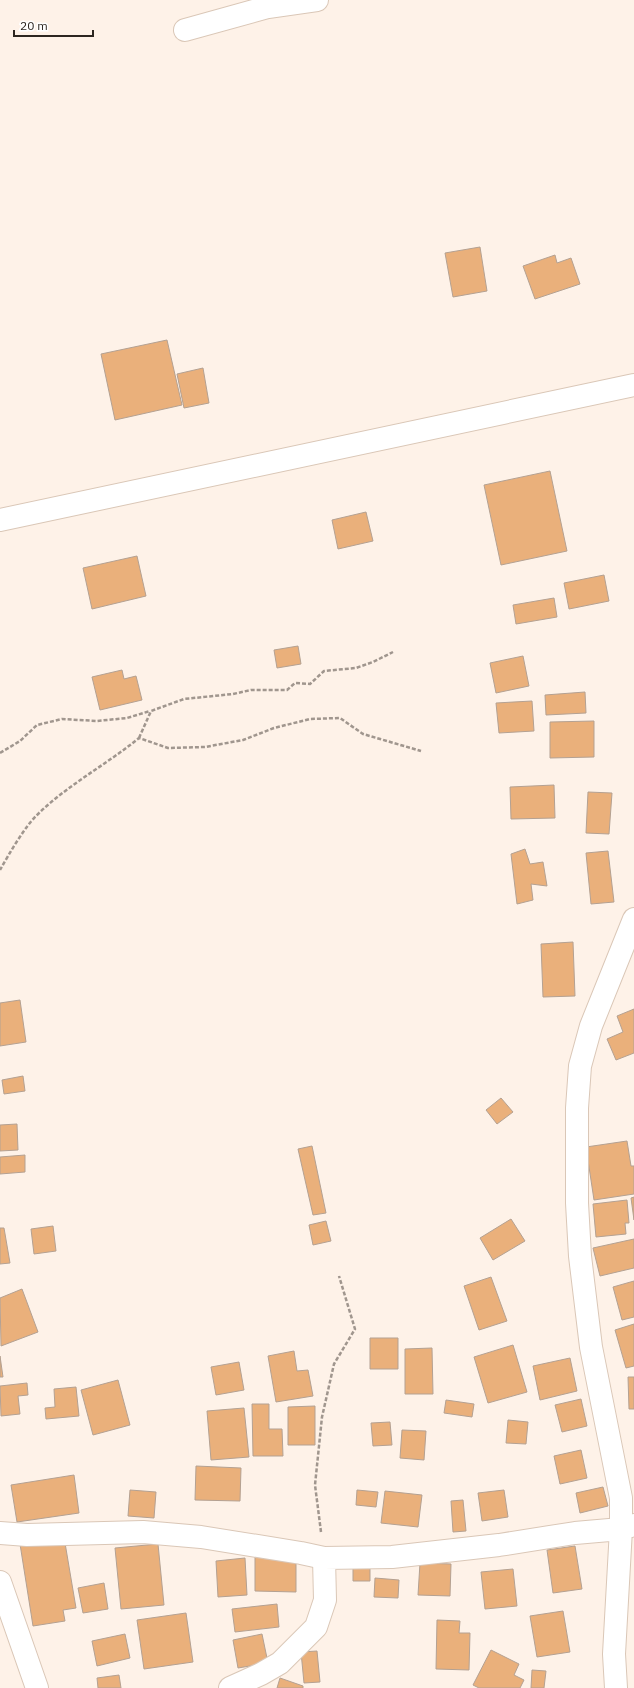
<svg xmlns="http://www.w3.org/2000/svg" width="634" height="1688" viewBox="0 0 634 1688" font-family="'IBM Plex Sans',sans-serif">
	<style>
		.building { fill: #eab07b; stroke: #b4a192 }
		.lines { fill: none; stroke-linecap: round; stroke-linejoin: round }
		.minor-casing { stroke: #dac7b7; stroke-width: 24 }
		.path { stroke: #a0968e; stroke-width: 2.5; stroke-dasharray: 4 2; stroke-linecap: butt }
		.minor { stroke: #fff; stroke-width: 22 }
	</style>
	<rect width="100%" height="100%" fill="#fef2e8"/>
	<path class="building" d="M480 247 487 291 453 297 445 253Z
		M555 255 557 263 571 258 580 284 535 299 523 266Z
		M167 340 182 405 115 420 101 354Z
		M203 368 209 403 184 408 177 374Z
		M550 471 567 551 501 565 484 485Z
		M366 512 373 541 338 549 332 520Z
		M137 556 146 596 92 609 83 568Z
		M604 575 609 601 569 609 564 583Z
		M554 598 557 617 516 624 513 605Z
		M298 646 301 664 277 668 274 650Z
		M523 656 529 686 496 693 490 663Z
		M122 670 124 679 136 676 142 700 100 710 92 677Z
		M585 692 586 713 546 715 545 695Z
		M532 701 534 731 499 733 496 703Z
		M594 721V757L550 758V722Z
		M554 785 555 818 511 819 510 787Z
		M588 792 612 793 609 834 586 833Z
		M525 849 530 864 543 862 547 886 531 884 533 900 517 904 511 854Z
		M608 851 614 902 591 904 586 853Z
		M573 942 575 996 543 997 541 944Z
		M20 1000 26 1042 0 1046V1003Z
		M634 1009V1053L616 1060 607 1039 623 1032 617 1016Z
		M23 1076 25 1091 4 1094 2 1080Z
		M501 1098 513 1112 497 1124 486 1110Z
		M17 1124 18 1150 0 1151V1125Z
		M627 1141 631 1166H634V1194L594 1200 586 1147Z
		M312 1146 326 1213 313 1215 298 1149Z
		M25 1155V1172L0 1174V1157Z
		M634 1197V1220L631 1198Z
		M627 1200 629 1223H625L626 1234 596 1237 593 1204Z
		M511 1219 525 1241 493 1260 480 1238Z
		M326 1221 331 1241 313 1245 309 1225Z
		M53 1226 56 1251 34 1254 31 1229Z
		M0 1228H4L10 1263 0 1264Z
		M634 1239V1268L600 1276 593 1248Z
		M491 1277 507 1321 479 1330 464 1286Z
		M634 1281V1317L622 1320 613 1287Z
		M22 1289 38 1332 1 1346 0 1298Z
		M634 1324V1366L626 1368 615 1330Z
		M370 1338H398V1369H370Z
		M513 1345 527 1392 488 1403 474 1357Z
		M432 1348 433 1394H405V1349Z
		M294 1351 297 1371 308 1370 313 1396 276 1402 268 1356Z
		M0 1356 3 1377H0Z
		M570 1358 577 1391 540 1400 533 1366Z
		M239 1362 244 1390 216 1395 211 1367Z
		M628 1377H634V1409H629Z
		M118 1380 130 1425 93 1435 81 1390Z
		M27 1383 28 1395 18 1396 20 1414 1 1416 0 1386Z
		M76 1387 79 1416 46 1419 45 1408 55 1407 54 1389Z
		M581 1399 587 1426 562 1432 555 1405Z
		M446 1400 474 1404 472 1417 444 1413Z
		M252 1404H269V1429H282L283 1456H253Z
		M315 1406V1445H288V1407Z
		M244 1408 249 1457 211 1460 207 1411Z
		M508 1420 528 1422 526 1444 506 1443Z
		M390 1422 392 1445 373 1446 371 1423Z
		M402 1430 426 1431 424 1460 400 1458Z
		M581 1450 587 1478 560 1484 554 1456Z
		M196 1466 241 1468 240 1501 195 1500Z
		M74 1475 79 1513 17 1522 11 1485Z
		M603 1487 608 1506 580 1513 576 1493Z
		M130 1490 156 1492 154 1518 128 1516Z
		M357 1490 378 1492 376 1507 356 1505Z
		M504 1490 508 1517 482 1521 478 1493Z
		M385 1491 422 1495 418 1527 381 1523Z
		M463 1500 466 1531 453 1532 451 1501Z
		M64 1537 76 1608 63 1610 65 1621 33 1626 20 1544Z
		M158 1544 164 1605 121 1609 115 1548Z
		M575 1546 582 1589 553 1593 547 1550Z
		M255 1555H296V1592L255 1591Z
		M245 1558 247 1595 218 1597 216 1561Z
		M420 1563 451 1564 450 1596 418 1595Z
		M370 1564V1581H353V1565Z
		M513 1569 517 1606 485 1609 481 1572Z
		M375 1578 399 1580 398 1598 374 1597Z
		M104 1583 108 1609 83 1613 78 1588Z
		M277 1604 279 1627 235 1632 232 1609Z
		M563 1611 570 1652 537 1657 530 1616Z
		M186 1613 193 1662 144 1669 137 1620Z
		M437 1620 460 1621 459 1633H470L469 1670 436 1669Z
		M125 1634 130 1658 97 1666 92 1641Z
		M262 1634 268 1663 238 1668 233 1640Z
		M491 1650 519 1664 514 1675 524 1680 520 1688H479L473 1685Z
		M317 1651 320 1682 304 1683 301 1652Z
		M532 1670 546 1671 544 1688H531Z
		M119 1675 121 1688H98L97 1678Z
		M280 1678 303 1686V1688H277Z"/>
	<g class="lines">
		<defs>
			<path id="minor" d="M185 30 268 7 317 0
				M0 520 634 385
				M0 1533 27 1535 143 1532 201 1537 301 1553 324 1558 392 1557 499 1545 575 1533 621 1529 634 1525
				M0 1582 37 1688
				M230 1688 261 1674 280 1663 316 1627 325 1600 324 1558
				M616 1688 614 1654 621 1529V1498L591 1347 580 1256 577 1203V1108L580 1066 591 1026 634 919"/>
		</defs>
		<use href="#minor" class="minor-casing"/>
		<path class="path" d="M139 738 151 711 184 699 233 694 251 690H287L295 683 310 684 324 671 356 668 373 662 393 652
			M0 753 20 741 37 725 62 719 97 721 127 718 150 711
			M0 870C9 854 24 828 36 816 67 785 106 765 139 738L168 748 205 747 243 740 274 728 310 719 340 718 363 734 421 751
			M321 1532 315 1485 322 1417 334 1364 355 1329 339 1276"/>
		<use href="#minor" class="minor"/>
	</g>
	<path d="M14 30v6h79v-6" fill="none" stroke="#2d2620" stroke-width="2"/>
	<text x="20" y="30" font-size="12" fill="#2d2620" stroke="#ffffff" stroke-width="3" paint-order="stroke">20 m</text>
</svg>
